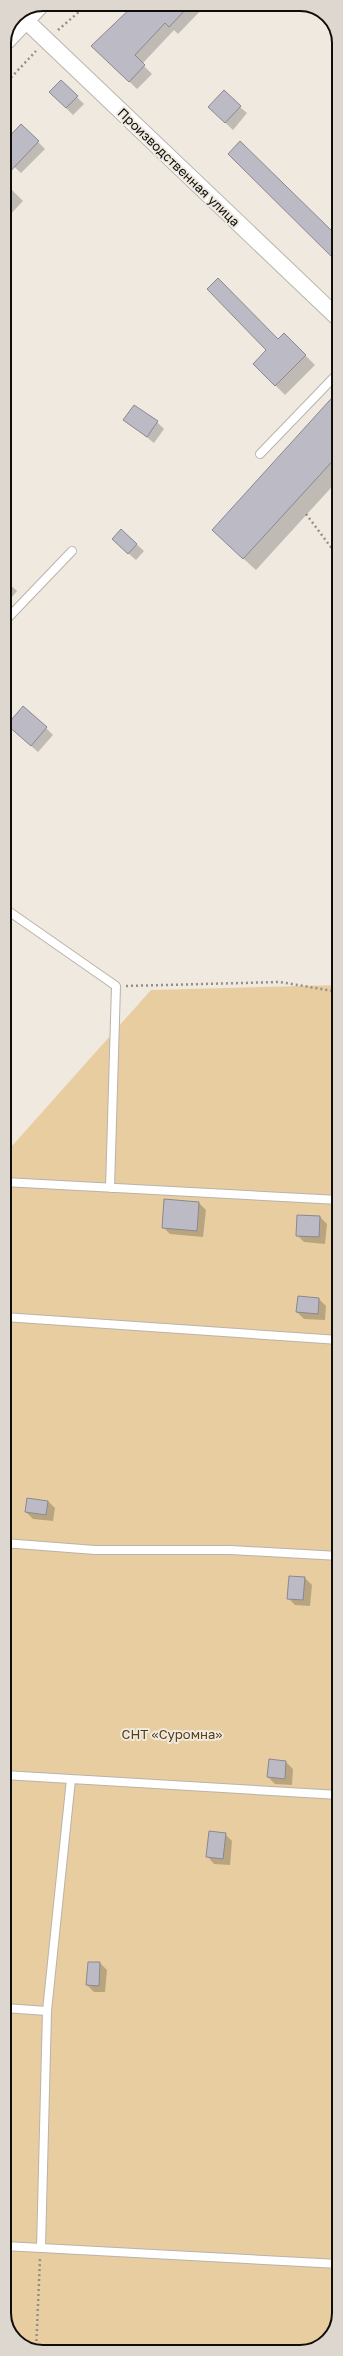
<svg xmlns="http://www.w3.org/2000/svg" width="343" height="2356" viewBox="0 0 343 2356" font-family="'Golos Text',sans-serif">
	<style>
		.green { fill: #e8cda1 }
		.shadow { fill: #0003 }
		.building { fill: #bcbbc5; stroke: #898891 }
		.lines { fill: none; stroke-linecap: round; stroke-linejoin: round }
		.lane-casing { stroke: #b9b3aa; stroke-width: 10 }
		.street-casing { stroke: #b9b3aa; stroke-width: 18 }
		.path { stroke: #938f88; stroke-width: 2.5; stroke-dasharray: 2 3; stroke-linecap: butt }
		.lane { stroke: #fff; stroke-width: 8 }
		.street { stroke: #fff; stroke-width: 16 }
		.labels { text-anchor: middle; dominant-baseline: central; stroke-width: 4; stroke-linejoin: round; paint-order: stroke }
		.street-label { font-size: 13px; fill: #0f0d0a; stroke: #efe9e0 }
		.park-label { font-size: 13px; fill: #573f14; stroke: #efe9e0 }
		.rim { fill: none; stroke: #0f0d0a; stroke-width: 2 }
	</style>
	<rect width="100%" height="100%" fill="#efe9e0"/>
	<path class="green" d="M339 985V2313L329 2339 305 2352H38L16 2341 4 2318V1155L151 990Z"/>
	<path class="shadow" d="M140 4H207L178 34 174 30 142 64 152 74 137 89 93 46Z
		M61 82 84 104 73 115 50 92Z
		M240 107 247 113 233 130 216 114Z
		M21 125 45 149 21 173 4 157Z
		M4 182 23 201 4 221Z
		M284 334 315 365 285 395 254 364Z
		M339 404V479L256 570 225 542Z
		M125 420 157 422 164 429 154 443Z
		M121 530 144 551 136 560 120 546Z
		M4 579 17 591 5 605H4Z
		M46 728 53 735 38 752 15 732Z
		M199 1203 206 1210 203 1237 170 1234 163 1227Z
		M320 1217 327 1224 325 1244 304 1242 297 1235Z
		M319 1299 326 1306 325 1320 304 1319 297 1312Z
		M48 1501 55 1508 53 1521 33 1519 26 1512Z
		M305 1578 312 1585 310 1606 295 1605 288 1598Z
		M286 1762 293 1769 292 1785 275 1784 268 1777Z
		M225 1834 232 1841 230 1865 214 1864 208 1857Z
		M100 1963 107 1970 105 1992H94L87 1985Z"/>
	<path class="building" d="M135 4H191L169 27 165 23 135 55 145 65 129 82 91 46Z
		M61 80 78 96 66 108 49 92Z
		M224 90 241 106 225 123 208 107Z
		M21 124 39 141 4 178V142Z
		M240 141 332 231 339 224V264L228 154Z
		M218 278 278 339 284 333 306 355 275 386 253 364 266 350 207 289Z
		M339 390V454L243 559 212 530Z
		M134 405 158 421 147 437 123 420Z
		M121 529 137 544 128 554 112 539Z
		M23 706 47 727 31 746 7 725Z
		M164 1199 199 1202 197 1231 162 1228Z
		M297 1215 320 1216 319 1237 296 1236Z
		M298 1296 319 1298 318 1314 296 1312Z
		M27 1498 48 1501 46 1515 25 1512Z
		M289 1576 305 1577 303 1600 287 1599Z
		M269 1759 286 1761 285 1779 267 1777Z
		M209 1831 226 1833 223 1859 206 1857Z
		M88 1962H100L99 1986 86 1985Z"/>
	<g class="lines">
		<defs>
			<path id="lane" d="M260 454 339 372
				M5 621 72 551
				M4 908 116 986 110 1188
				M4 1182 339 1200
				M4 1317 339 1340
				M4 1543 95 1550H231L339 1556
				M4 1775 339 1795
				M4 2008 47 2011 71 1779
				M4 2246 339 2264
				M41 2248 47 2011"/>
			<path id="street" d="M19 14 339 319
				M4 44 42 4"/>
		</defs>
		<use href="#lane" class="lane-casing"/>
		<use href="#street" class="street-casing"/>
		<path class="path" d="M58 30 88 4
			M4 85 36 51
			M306 514 339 558
			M126 986 280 982 339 992
			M36 2351 40 2259"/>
		<use href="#lane" class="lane"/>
		<use href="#street" class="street"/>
	</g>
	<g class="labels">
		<g class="street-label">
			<text transform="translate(179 167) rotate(44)">Производственная улица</text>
		</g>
		<g class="park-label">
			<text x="172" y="1734">СНТ «Суромна»</text>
		</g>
	</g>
	<path d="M0 0H343V2356H0ZM43 11H300A32 32 0 0 1 332 43V2313A32 32 0 0 1 300 2345H43A32 32 0 0 1 11 2313V43A32 32 0 0 1 43 11Z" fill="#ddd7cf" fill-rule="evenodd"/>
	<path class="rim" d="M43 11H300A32 32 0 0 1 332 43V2313A32 32 0 0 1 300 2345H43A32 32 0 0 1 11 2313V43A32 32 0 0 1 43 11Z"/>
</svg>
